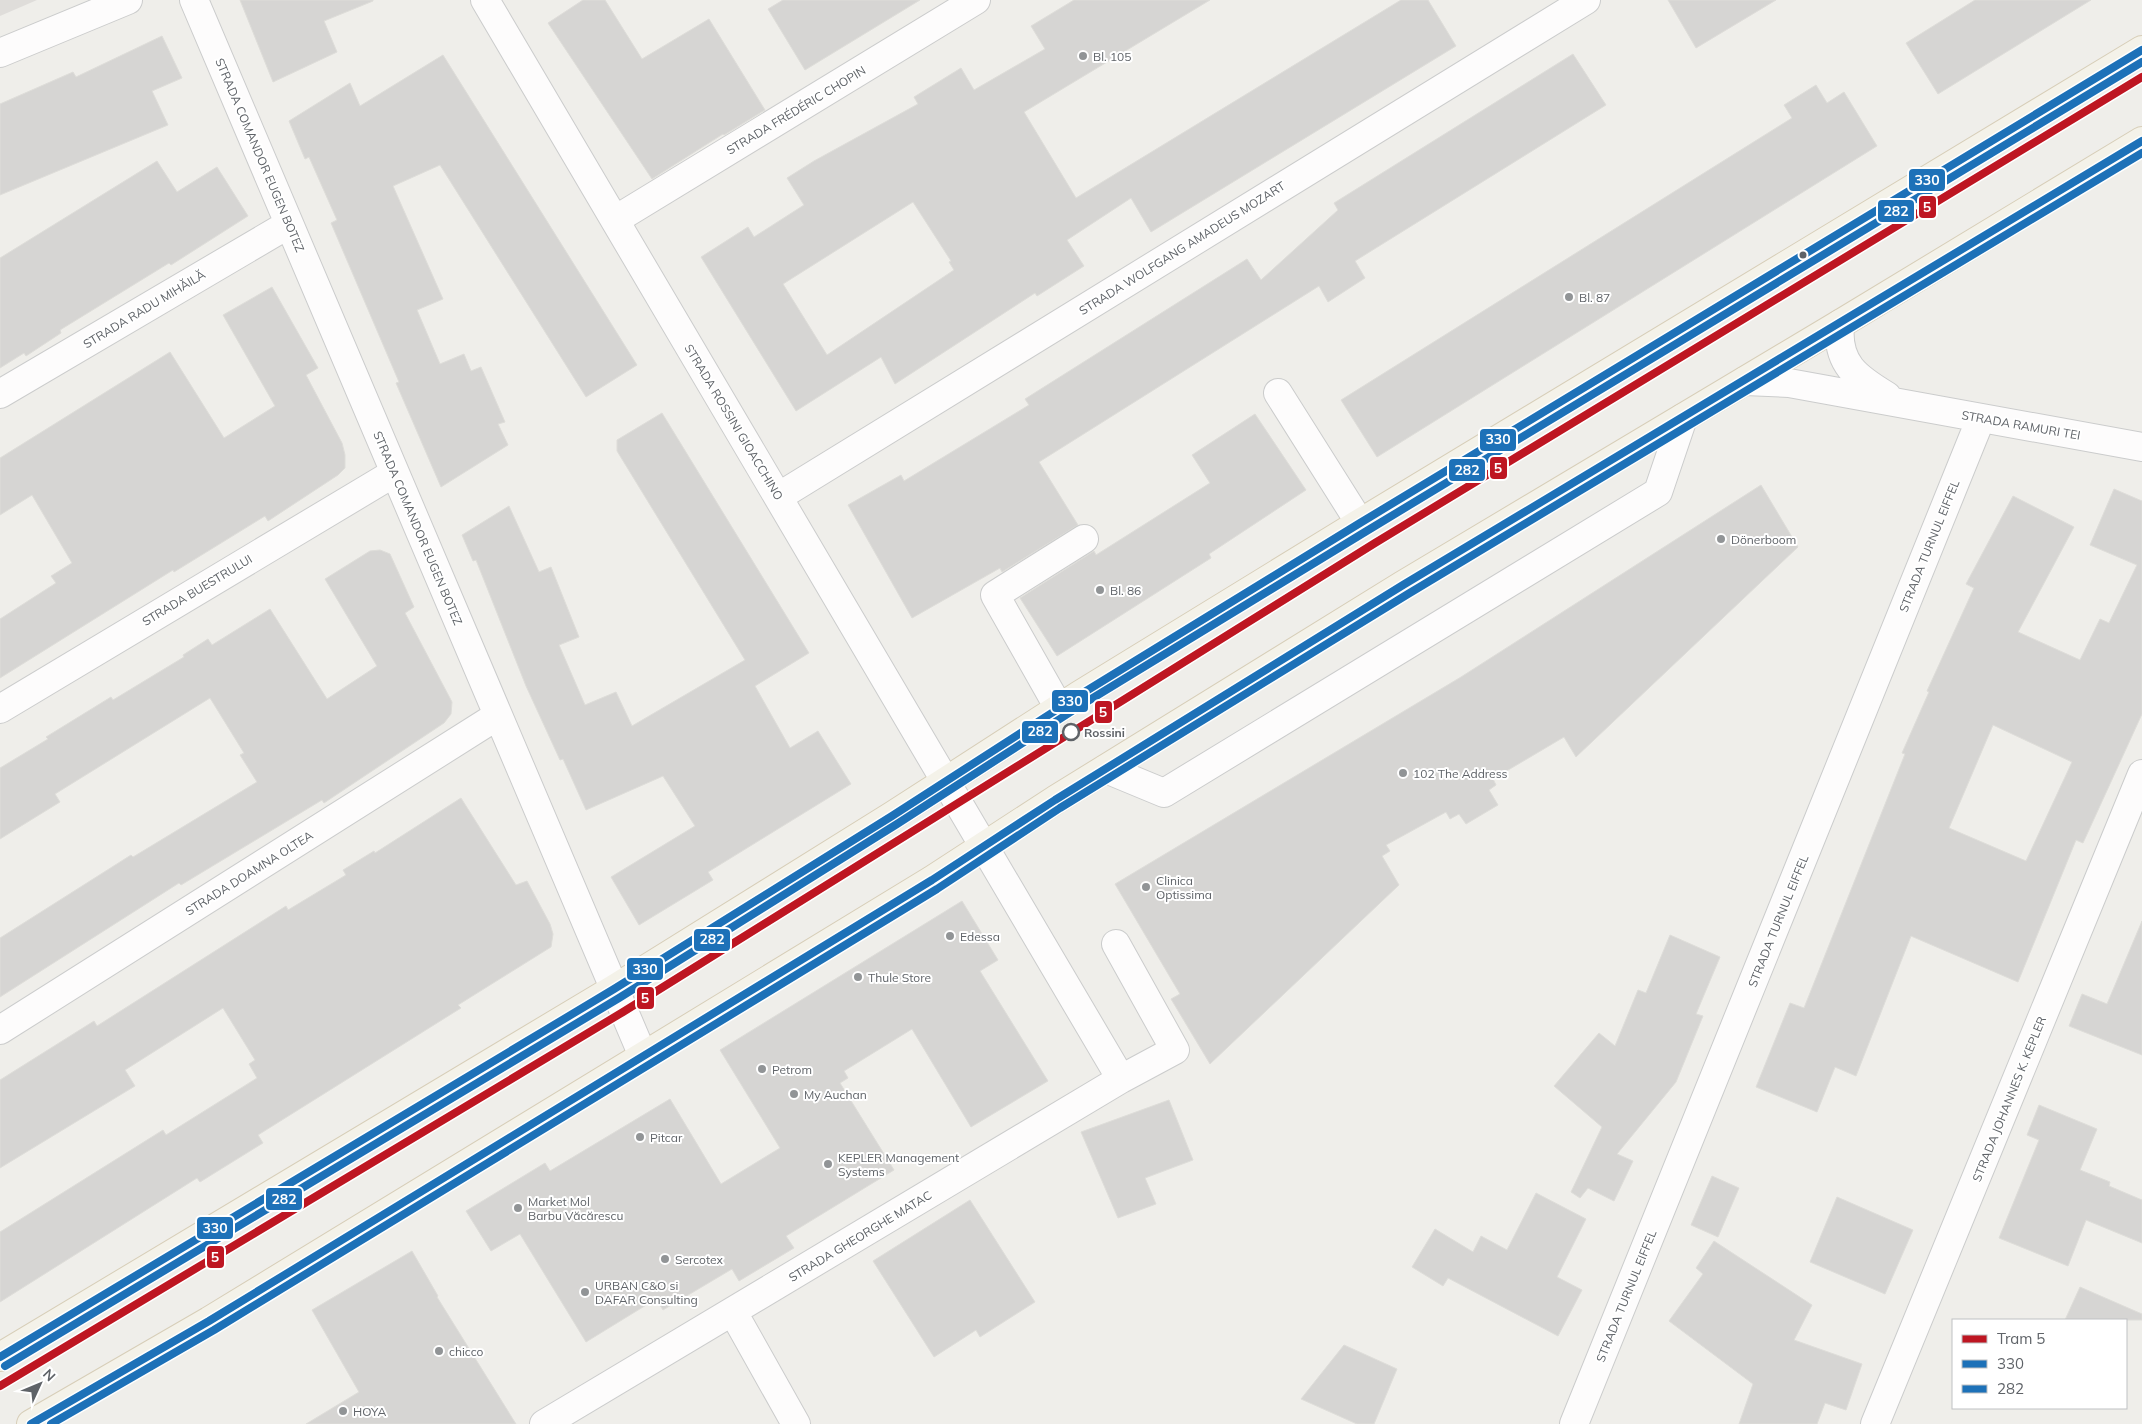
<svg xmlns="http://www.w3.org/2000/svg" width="2142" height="1424" viewBox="0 0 2142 1424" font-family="Mulish,sans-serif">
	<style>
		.industrial { fill: #dfddda }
		.building { fill: #d6d5d3; stroke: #deddd9; fill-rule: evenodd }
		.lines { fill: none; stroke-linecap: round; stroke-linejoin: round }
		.minor-casing { stroke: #cbcccc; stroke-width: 30 }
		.major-casing { stroke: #d7ceb8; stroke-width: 30 }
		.minor { stroke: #fdfcfc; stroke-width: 28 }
		.major { stroke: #f4f2e9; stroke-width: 28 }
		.bus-1-casing { stroke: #fff; stroke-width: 11 }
		.bus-2-casing { stroke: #fff; stroke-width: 11 }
		.bus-1 { stroke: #1d71b8; stroke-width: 8 }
		.bus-2 { stroke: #1d71b8; stroke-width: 8 }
		.tram-1-casing { stroke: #fff; stroke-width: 11 }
		.tram-1 { stroke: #be1622; stroke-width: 8 }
		.poi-dot { fill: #919496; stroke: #fff; stroke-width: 2 }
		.bus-dot { fill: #5f6368; stroke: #fff; stroke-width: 2 }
		.stop-dot { fill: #fff; stroke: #5f6368; stroke-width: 2.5 }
		.labels { text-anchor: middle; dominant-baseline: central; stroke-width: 4; stroke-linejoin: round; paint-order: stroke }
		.poi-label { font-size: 12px; fill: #5f6368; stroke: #fff; text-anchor: start }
		.street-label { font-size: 12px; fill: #5f6368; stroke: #fff }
		.stop-label { font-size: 12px; font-weight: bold; fill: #5f6368; stroke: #fff; text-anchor: start }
		.line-badge { stroke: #fff; stroke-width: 2 }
		.badge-label { font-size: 14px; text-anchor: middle; font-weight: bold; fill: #fff }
	</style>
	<rect width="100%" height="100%" fill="#efeeea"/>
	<path class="industrial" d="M0 0H37L0 16Z"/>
	<path class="building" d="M240 0H373V1L324 21 337 52 273 82Z
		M583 0H605L642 59 709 19 765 110 724 135 723 134 652 179 548 23Z
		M783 0H920L805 70 768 9Z
		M1074 0H1210L1024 112 1076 198 1401 0H1428L1456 46 1151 232 1131 198 1067 240 1084 266 1037 296 1035 293 895 384 881 357 796 411 701 257 748 227 754 237 804 205 787 178 814 161 918 104 914 97 961 68 974 90 1045 49 1031 26ZM913 202 951 261 949 262 954 270 827 355 783 284Z
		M1668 0H1776L1696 48Z
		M1975 0H2091L1938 94 1906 43Z
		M162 36 182 78 152 91 168 125 0 195V104L73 72 76 77Z
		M1573 54 1606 105 1355 261 1365 278 1328 302 1319 286 1039 462 1078 525 1002 572 1000 568 912 618 848 505 901 475 904 481 1029 405 1025 399 1247 259 1261 280 1338 210 1334 203Z
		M443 55 637 365 586 397 440 165 393 186 443 299 417 310 440 364 464 354 471 371 481 367 505 422 498 424 508 445 441 487 396 383 399 382 331 223 337 220 309 157 305 159 289 121 350 83 360 106Z
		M1816 85 1827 103 1844 92 1877 146 1377 457 1341 400 1792 118 1784 105Z
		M157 161 177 192 217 167 248 216 171 265 169 263 60 330 61 333 26 356 24 353 0 368V258Z
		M272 287 318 368 306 375 342 443 345 455V468L338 475 268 521 265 516 174 572 173 570 0 678V619L56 583 51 576 72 563 32 495 0 515V458L170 352 224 438 275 406 223 315Z
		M662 413 809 653 755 686 790 748 818 731 851 784 708 872 713 880 639 925 611 877 695 826 663 776 586 810 563 759 560 760 526 686 476 560 473 561 462 535 509 506 539 572 551 567 579 637 559 645 585 705 616 692 632 726 745 660 617 451V440Z
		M1255 414 1306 490 1209 554 1211 558 1057 656 1020 598 1094 551 1096 555 1210 483 1192 455Z
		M1761 485 1798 547 1576 757 1564 737 1493 779 1496 785 1489 790 1498 805 1466 824 1459 814 1450 819 1446 812 1386 845 1390 851 1382 856 1399 885 1210 1064 1171 999 1180 994 1115 884 1461 677Z
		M2114 489 2142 501V714L2083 843 2076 840 2018 982 1911 936 1856 1076 1835 1067 1817 1112 1756 1087 1790 1003 1804 1008 1905 754 1902 753 1929 692 1927 691 1974 588 1966 584 2013 496 2074 527 2018 632 2080 660 2100 619 2109 623 2137 565 2090 545ZM1993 725 2072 762 2026 861 1949 828Z
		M380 550 390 554 414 607 405 613 452 702 451 714 444 723 324 803 322 800 181 885 179 883 0 997V938L131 855 133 857 257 782 240 755 244 753 210 698 55 794 60 802 0 839V768L48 739 46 737 111 697 113 700 184 657 183 655 208 639 212 645 270 609 327 699 377 666 325 579 370 551Z
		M461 798 516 885 527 881 550 924 553 934 551 947 458 1005 461 1008 258 1135 263 1143 200 1182 197 1178 0 1302V1232L163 1130 166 1135 257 1078 249 1064 255 1060 223 1008 125 1070 135 1086 0 1168V1080L94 1021 97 1026 286 906 288 910 346 875 343 870 374 851 375 853Z
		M962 901 998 960 980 971 1048 1081 971 1127 912 1029 844 1071 848 1078 840 1083 894 1170 786 1236 794 1248 739 1281 732 1269 663 1310 656 1299 586 1342 520 1234 491 1251 466 1211 545 1163 550 1171 670 1099 721 1184 780 1148 720 1050Z
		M2142 921V1055L2069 1026 2082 994 2107 1004Z
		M1670 935 1720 957 1696 1014 1703 1016 1676 1082 1617 1154 1633 1161 1614 1201 1588 1188 1580 1198 1571 1192 1602 1127 1554 1086 1599 1033 1615 1046 1638 990 1646 993Z
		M1169 1100 1193 1160 1145 1178 1156 1204 1118 1218 1081 1132Z
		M2039 1105 2097 1129 2080 1170 2110 1182 2109 1186 2142 1200V1243L2086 1220 2068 1266 1999 1238 2039 1140 2027 1135Z
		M1712 1176 1739 1188 1718 1237 1691 1225Z
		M1536 1193 1586 1219 1557 1277 1582 1290 1558 1336 1448 1278 1443 1286 1412 1267 1435 1229 1473 1252 1481 1236 1507 1250Z
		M1837 1197 1913 1230 1885 1294 1810 1262Z
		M970 1200 1035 1302 980 1337 976 1330 934 1357 873 1261Z
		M1714 1241 1812 1305 1794 1340 1862 1364 1846 1410 1825 1403 1817 1424H1739L1753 1384 1669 1321 1703 1274 1696 1268Z
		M412 1251 438 1296 437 1297 516 1424H306L359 1392 312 1310Z
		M2080 1287 2142 1314V1320H2065Z
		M1344 1345 1397 1369 1374 1424H1357L1301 1399Z"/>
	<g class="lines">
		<defs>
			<path id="minor" d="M194 0 643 1056
				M485 0 1121 1079
				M0 53 128 0
				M615 220 976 0
				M1840 324C1836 364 1857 378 1887 396
				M1745 381 1789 383 2142 447
				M1278 393 1360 523
				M0 394 289 224
				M778 497 1586 0
				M1059 708 995 595 1084 539
				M0 709 394 473
				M1106 769 1164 793 1658 492 1683 418
				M0 1030 497 716
				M733 1312 796 1424
				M544 1424 1121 1079 1175 1050 1116 944
				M1574 1424 1981 418
				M1875 1424 2142 774"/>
			<path id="major" d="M0 1357 614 989 892 816 1078 696 1360 523 2142 50
				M31 1424 209 1321 932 880 1055 800 1403 585 1840 324 2142 141"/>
		</defs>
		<use href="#minor" class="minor-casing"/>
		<use href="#major" class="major-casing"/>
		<use href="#minor" class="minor"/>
		<use href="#major" class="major"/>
		<defs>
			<path id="bus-1" d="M0 1357 614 989 892 816 1078 696 1360 523 2142 50
				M31 1424 209 1321 932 880 1055 800 1403 585 2142 141"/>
			<path id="bus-2" d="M5 1366 619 998 897 824 1083 704 1365 532 2142 62
				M51 1424 214 1330 937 889 1060 808 1408 594 2142 153"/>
		</defs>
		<use href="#bus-1" class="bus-1-casing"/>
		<use href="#bus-2" class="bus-2-casing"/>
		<use href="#bus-1" class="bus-1"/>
		<use href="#bus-2" class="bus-2"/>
		<defs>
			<path id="tram-1" d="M0 1386 623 1012 1375 543 2142 77"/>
		</defs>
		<use href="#tram-1" class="tram-1-casing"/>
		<use href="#tram-1" class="tram-1"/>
	</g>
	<g class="poi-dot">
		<circle cx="1083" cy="56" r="5"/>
		<circle cx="1569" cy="297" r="5"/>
		<circle cx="1721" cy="539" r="5"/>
		<circle cx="1100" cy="590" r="5"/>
		<circle cx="1403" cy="773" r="5"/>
		<circle cx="1146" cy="887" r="5"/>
		<circle cx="950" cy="936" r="5"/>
		<circle cx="858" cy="977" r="5"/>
		<circle cx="762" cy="1069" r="5"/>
		<circle cx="794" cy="1094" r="5"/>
		<circle cx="640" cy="1137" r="5"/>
		<circle cx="828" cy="1164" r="5"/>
		<circle cx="518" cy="1208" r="5"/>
		<circle cx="665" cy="1259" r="5"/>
		<circle cx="585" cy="1292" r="5"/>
		<circle cx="439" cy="1351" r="5"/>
		<circle cx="343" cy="1411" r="5"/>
	</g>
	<circle class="bus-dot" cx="1803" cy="255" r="4.5"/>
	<circle class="stop-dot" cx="1071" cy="732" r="8"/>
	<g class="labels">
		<g class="poi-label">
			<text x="1093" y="56">Bl. 105</text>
			<text x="1579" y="297">Bl. 87</text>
			<text x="1731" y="539">Dönerboom</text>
			<text x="1110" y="590">Bl. 86</text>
			<text x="1413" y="773">102 The Address</text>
			<text x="1156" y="880">Clinica<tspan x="1156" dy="14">Optissima</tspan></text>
			<text x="960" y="936">Edessa</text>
			<text x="868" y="977">Thule Store</text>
			<text x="772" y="1069">Petrom</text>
			<text x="804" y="1094">My Auchan</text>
			<text x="650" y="1137">Pitcar</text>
			<text x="838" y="1157">KEPLER Management<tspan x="838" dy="14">Systems</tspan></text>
			<text x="528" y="1201">Market Mol<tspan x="528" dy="14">Barbu Văcărescu</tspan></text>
			<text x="675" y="1259">Sercotex</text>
			<text x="595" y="1285">URBAN C&amp;O si<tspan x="595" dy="14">DAFAR Consulting</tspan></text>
			<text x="449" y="1351">chicco</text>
			<text x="353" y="1411">HOYA</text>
		</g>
		<g class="street-label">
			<text transform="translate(796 110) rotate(-31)">STRADA FRÉDÉRIC CHOPIN</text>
			<text transform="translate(260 155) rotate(67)">STRADA COMANDOR EUGEN BOTEZ</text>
			<text transform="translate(1182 248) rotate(-32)">STRADA WOLFGANG AMADEUS MOZART</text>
			<text transform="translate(144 309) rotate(-31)">STRADA RADU MIHĂILĂ</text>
			<text transform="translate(734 422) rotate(59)">STRADA ROSSINI GIOACCHINO</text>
			<text transform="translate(2021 425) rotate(10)">STRADA RAMURI TEI</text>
			<text transform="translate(418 528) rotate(67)">STRADA COMANDOR EUGEN BOTEZ</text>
			<text transform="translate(1929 546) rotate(-68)">STRADA TURNUL EIFFEL</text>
			<text transform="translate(197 590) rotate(-31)">STRADA BUESTRULUI</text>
			<text transform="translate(249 873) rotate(-32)">STRADA DOAMNA OLTEA</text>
			<text transform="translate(1778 921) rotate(-68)">STRADA TURNUL EIFFEL</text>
			<text transform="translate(2009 1099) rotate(-68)">STRADA JOHANNES K. KEPLER</text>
			<text transform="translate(860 1236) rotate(-31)">STRADA GHEORGHE MATAC</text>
			<text transform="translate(1626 1296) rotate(-68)">STRADA TURNUL EIFFEL</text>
		</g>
		<g class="stop-label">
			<text x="1084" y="732">Rossini</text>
		</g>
	</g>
	<g class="line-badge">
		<rect x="1908" y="168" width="38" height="24" rx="5" fill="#1d71b8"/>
		<rect x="1918" y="195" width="19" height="24" rx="5" fill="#be1622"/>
		<rect x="1877" y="199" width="38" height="24" rx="5" fill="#1d71b8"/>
		<rect x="1479" y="428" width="38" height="24" rx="5" fill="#1d71b8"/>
		<rect x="1489" y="456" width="19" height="24" rx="5" fill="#be1622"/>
		<rect x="1448" y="458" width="38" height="24" rx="5" fill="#1d71b8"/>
		<rect x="1051" y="689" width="38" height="24" rx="5" fill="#1d71b8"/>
		<rect x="1094" y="700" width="19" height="24" rx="5" fill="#be1622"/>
		<rect x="1021" y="720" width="38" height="24" rx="5" fill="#1d71b8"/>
		<rect x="693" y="928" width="38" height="24" rx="5" fill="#1d71b8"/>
		<rect x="626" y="957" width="38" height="24" rx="5" fill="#1d71b8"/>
		<rect x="636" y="986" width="19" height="24" rx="5" fill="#be1622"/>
		<rect x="265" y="1187" width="38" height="24" rx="5" fill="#1d71b8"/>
		<rect x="196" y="1216" width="38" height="24" rx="5" fill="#1d71b8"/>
		<rect x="206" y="1245" width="19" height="24" rx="5" fill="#be1622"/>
	</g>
	<g class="badge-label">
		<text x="1927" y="185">330</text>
		<text x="1927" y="212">5</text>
		<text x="1896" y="216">282</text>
		<text x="1498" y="444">330</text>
		<text x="1498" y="473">5</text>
		<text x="1467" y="475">282</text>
		<text x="1070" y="706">330</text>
		<text x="1103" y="717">5</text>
		<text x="1040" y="736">282</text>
		<text x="712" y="944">282</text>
		<text x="645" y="974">330</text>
		<text x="645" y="1003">5</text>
		<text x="284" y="1204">282</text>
		<text x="215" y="1233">330</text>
		<text x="215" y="1262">5</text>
	</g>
	<rect x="1952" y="1319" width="175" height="90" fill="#ffffff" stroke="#bfc1c3"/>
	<rect x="1962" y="1335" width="25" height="8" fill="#be1622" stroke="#bfc1c3"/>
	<text x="1997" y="1344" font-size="15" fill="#5f6368">Tram 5</text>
	<rect x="1962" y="1360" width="25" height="8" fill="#1d71b8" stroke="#bfc1c3"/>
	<text x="1997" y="1369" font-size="15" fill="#5f6368">330</text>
	<rect x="1962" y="1385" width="25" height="8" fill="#1d71b8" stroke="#bfc1c3"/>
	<text x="1997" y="1394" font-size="15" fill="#5f6368">282</text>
	<g transform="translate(40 1384) rotate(46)" stroke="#ffffff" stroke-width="4" paint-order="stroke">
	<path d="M0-4L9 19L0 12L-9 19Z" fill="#5f6368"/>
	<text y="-8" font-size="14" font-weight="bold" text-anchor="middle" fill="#5f6368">N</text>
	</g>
</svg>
